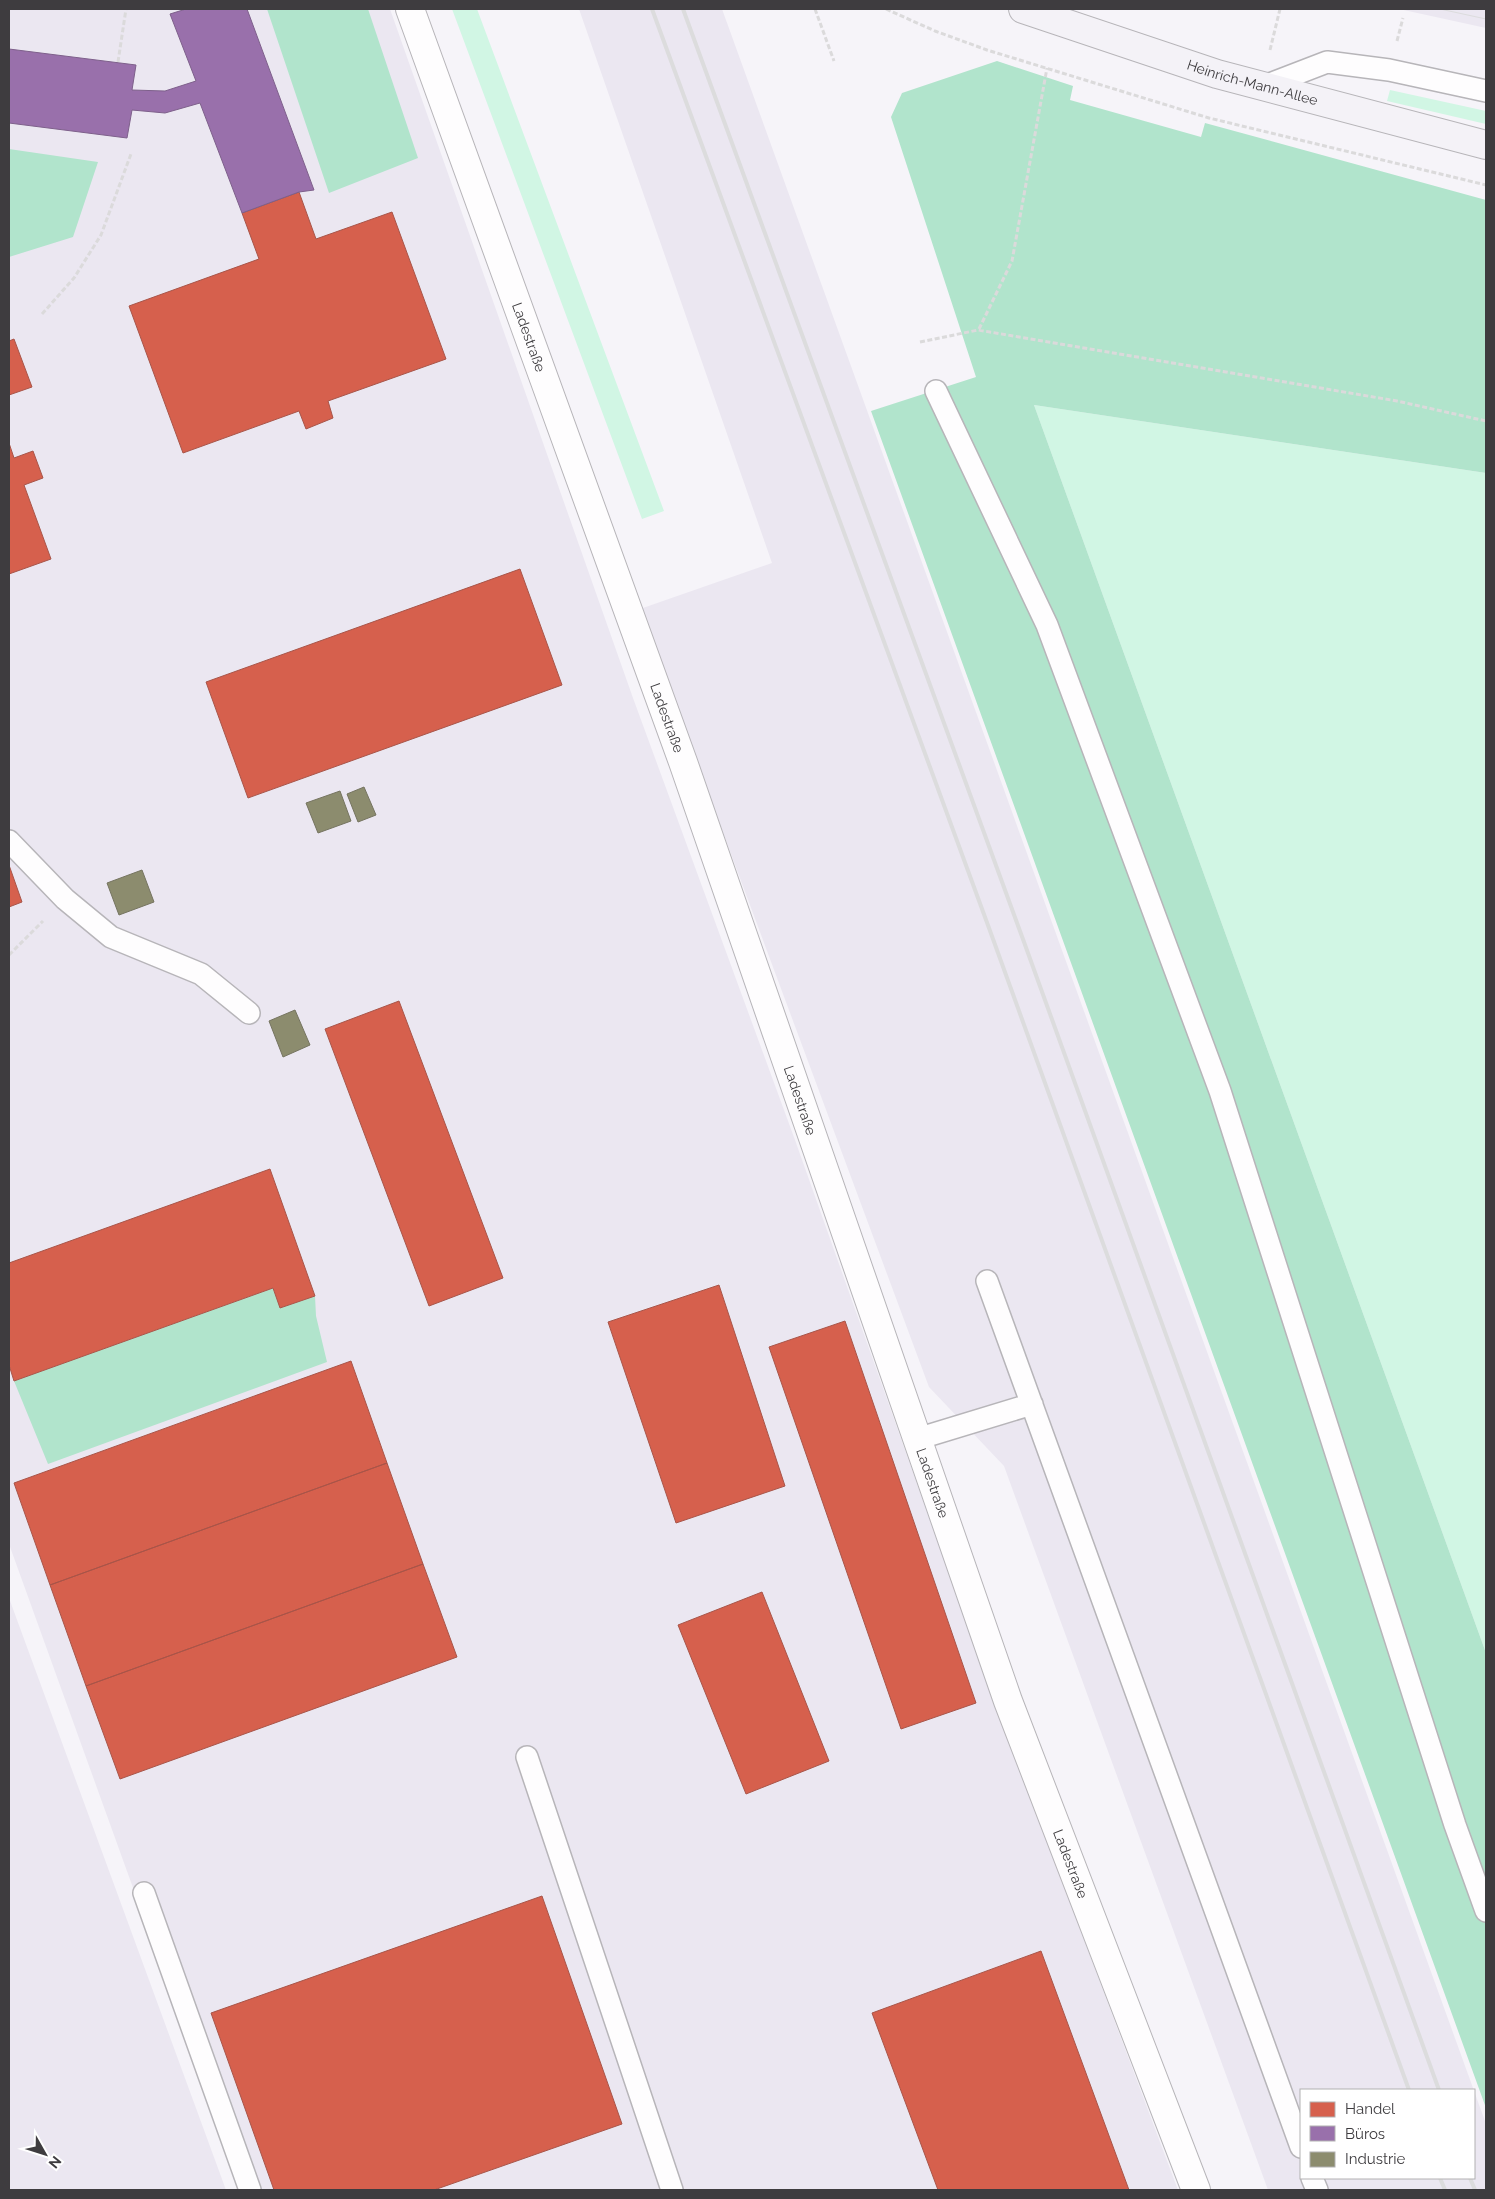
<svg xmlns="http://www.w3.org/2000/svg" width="1495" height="2199" viewBox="0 0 1495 2199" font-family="Raleway,sans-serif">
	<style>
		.built { fill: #ebe7f1; fill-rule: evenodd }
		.green { fill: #d1f6e4 }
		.forest { fill: #b1e4cc }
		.shops { fill: #d6604d; stroke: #a85549 }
		.offices { fill: #9970ab; stroke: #7e608b }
		.industry { fill: #8c8c6e; stroke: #757460 }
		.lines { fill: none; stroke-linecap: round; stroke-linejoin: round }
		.service-casing { stroke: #b7b5b9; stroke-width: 24 }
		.minor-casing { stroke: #b7b5b9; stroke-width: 30 }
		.secondary-casing { stroke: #b7b5b9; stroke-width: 30 }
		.path { stroke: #dbdadb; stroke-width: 3; stroke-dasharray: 5 2.5; stroke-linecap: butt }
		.service { stroke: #fefdfe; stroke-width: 21 }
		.minor { stroke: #fefdfe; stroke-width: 28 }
		.secondary { stroke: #f4f2f7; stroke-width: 28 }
		.tram { stroke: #dcdcdd; stroke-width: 1 }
		.rail { stroke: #dcdcdd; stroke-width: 4 }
		.labels { text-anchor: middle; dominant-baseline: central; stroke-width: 5; stroke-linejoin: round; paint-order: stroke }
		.street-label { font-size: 14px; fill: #3e3c3f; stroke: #fff }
	</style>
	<rect width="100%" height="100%" fill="#f6f4f9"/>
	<path class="built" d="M9 9H390L633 698 795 1140 987 1681 1178 2190H242L9 1544Z
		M579 9H722L1486 2124V2190H1268L1004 1466 929 1387 640 609 772 563ZM1301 2090H1474V2178H1301Z
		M1399 9H1486V28Z
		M9 1598 226 2190H9Z"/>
	<path class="green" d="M452 9H477L664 511 642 519Z
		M1390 90 1486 111V124L1387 101Z
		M1034 405 1486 473V1653Z"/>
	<path class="forest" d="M267 9H368L418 158 329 193Z
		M997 61 1073 86 1070 100 1201 137 1205 123 1486 200V473L1034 405 1486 1653V2108L871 411 976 377 891 117 902 93Z
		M9 149 98 162 73 237 9 257Z
		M273 1288 280 1308 315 1296 316 1316 327 1362 48 1464 14 1381Z"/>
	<path class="shops" d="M299 192 316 239 392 212 446 359 328 401 333 418 306 429 299 411 183 453 129 306 259 259 242 213Z
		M14 339 32 387 9 395V341Z
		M9 443 14 458 33 451 43 478 24 485 51 559 9 574Z
		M520 569 562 685 248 798 206 682Z
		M9 865 22 902 9 907Z
		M399 1001 503 1278 429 1306 325 1029Z
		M270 1169 315 1296 280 1308 273 1288 14 1381 9 1365V1263Z
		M719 1285 785 1486 676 1523 608 1322Z
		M845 1321 976 1703 901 1729 769 1347Z
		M351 1361 387 1463 50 1585 14 1483Z
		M387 1463 423 1564 86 1686 50 1585Z
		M423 1564 457 1657 120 1779 86 1686Z
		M762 1592 829 1761 746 1794 678 1625Z
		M542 1896 622 2124 434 2190H274L211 2013Z
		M1041 1951 1129 2190H938L872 2013Z"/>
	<path class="offices" d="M186 9H247L314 190 299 192 242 213 200 103 165 113 132 110 127 138 9 123V49L136 65 132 90 165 91 196 81 170 14Z"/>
	<path class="industry" d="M364 787 376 815 358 822 347 794Z
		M340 791 351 821 318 833 306 803Z
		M142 870 154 902 119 915 107 883Z
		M295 1010 310 1045 283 1057 269 1021Z"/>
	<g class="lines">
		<defs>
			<path id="service" d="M1262 87 1327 62 1389 70 1486 91
				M936 391 1047 625 1220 1091 1455 1825 1486 1911
				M9 841 65 899 111 937 201 974 249 1013
				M987 1281 1301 2147
				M917 1439 1032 1404
				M527 1757 672 2190
				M144 1893 250 2190
				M1312 2178 1317 2190"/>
			<g id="minor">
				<path id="s1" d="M410 9 683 762 1008 1701 1196 2190"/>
			</g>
			<g id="secondary">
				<path id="s2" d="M1023 9 1217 74 1486 145"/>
			</g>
		</defs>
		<use href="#service" class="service-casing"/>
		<use href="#minor" class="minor-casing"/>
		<use href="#secondary" class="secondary-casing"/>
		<path class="path" d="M815 9 834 61
			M886 9 935 31 987 50 1209 118 1486 185
			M1397 41 1403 18
			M1270 50 1280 9
			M118 62 126 9
			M42 314 74 278 101 235 131 154
			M979 329 1012 261 1047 68
			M920 342 978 330 1397 401 1486 421
			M9 955 43 921"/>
		<use href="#service" class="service"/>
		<use href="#minor" class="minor"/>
		<use href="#secondary" class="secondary"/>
		<path class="tram" d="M1440 9 1486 19"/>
		<path class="rail" d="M652 9 989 928 1409 2090
			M683 9 1024 942 1439 2090
			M1440 2178 1445 2190
			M1470 2178 1475 2190"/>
	</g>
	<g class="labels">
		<g class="street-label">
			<text stroke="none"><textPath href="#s2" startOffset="241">Heinrich-Mann-Allee</textPath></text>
			<text stroke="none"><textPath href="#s1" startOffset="349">Ladestraße</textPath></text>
			<text stroke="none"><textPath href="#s1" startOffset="754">Ladestraße</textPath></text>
			<text stroke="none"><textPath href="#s1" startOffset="1159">Ladestraße</textPath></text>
			<text stroke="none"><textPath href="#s1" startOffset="1564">Ladestraße</textPath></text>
			<text stroke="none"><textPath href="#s1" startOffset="1969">Ladestraße</textPath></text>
		</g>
	</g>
	<rect width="1495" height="2199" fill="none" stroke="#3e3c3f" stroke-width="20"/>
	<rect x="1300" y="2089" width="175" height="90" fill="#ffffff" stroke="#b2b1b2"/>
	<rect x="1310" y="2102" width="25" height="15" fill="#d6604d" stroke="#b2b1b2"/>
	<text x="1345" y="2114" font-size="15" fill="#3e3c3f">Handel</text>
	<rect x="1310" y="2126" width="25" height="15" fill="#9970ab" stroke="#b2b1b2"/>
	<text x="1345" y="2139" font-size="15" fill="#3e3c3f">Büros</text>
	<rect x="1310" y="2152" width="25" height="15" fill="#8c8c6e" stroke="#b2b1b2"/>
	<text x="1345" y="2164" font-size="15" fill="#3e3c3f">Industrie</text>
	<g transform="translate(45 2154) rotate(129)" stroke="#ffffff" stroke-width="4" paint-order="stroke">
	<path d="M0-4L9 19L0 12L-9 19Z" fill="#3e3c3f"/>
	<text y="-8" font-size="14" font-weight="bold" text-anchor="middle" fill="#3e3c3f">N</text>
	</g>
</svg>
